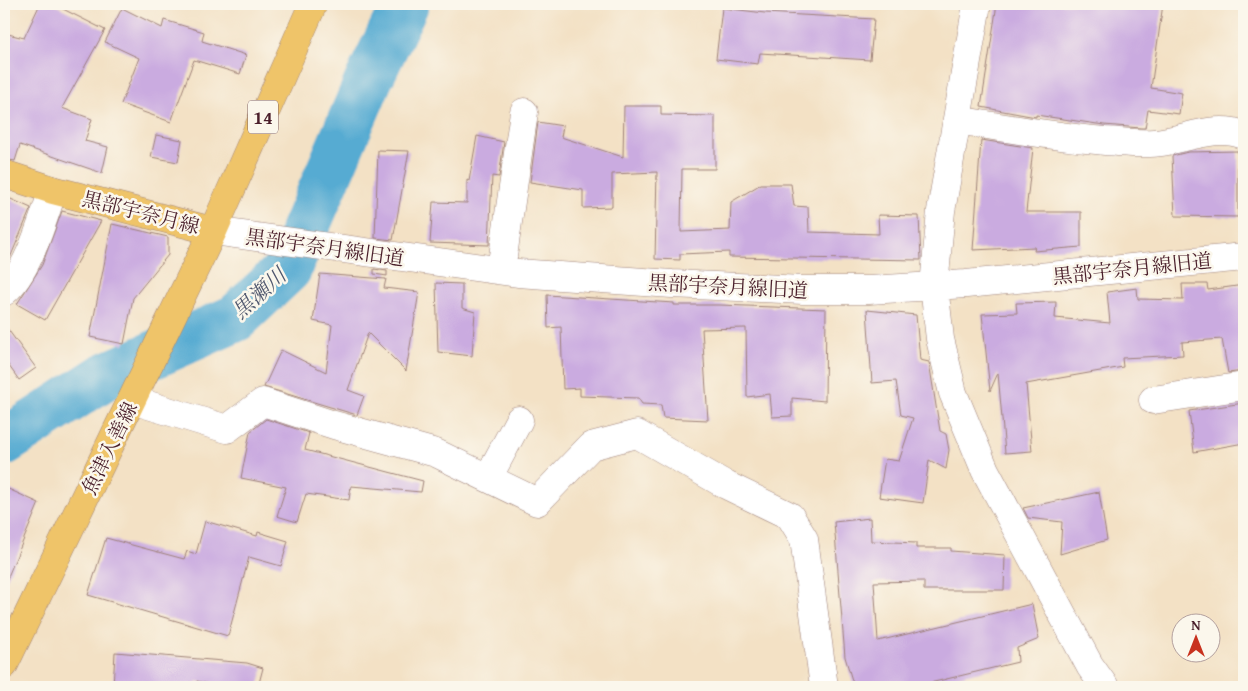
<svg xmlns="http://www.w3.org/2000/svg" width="1248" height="691" viewBox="0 0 1248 691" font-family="'Gentium Book Plus','Noto Serif JP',serif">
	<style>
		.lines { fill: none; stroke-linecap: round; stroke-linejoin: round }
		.river { stroke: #56abd2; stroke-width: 48 }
		.building { fill: #caabe0 }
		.minor-casing { stroke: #9e8078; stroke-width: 29 }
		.major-casing { stroke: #9e8078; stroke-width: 29 }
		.minor { stroke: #fff; stroke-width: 28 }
		.major { stroke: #efc469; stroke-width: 28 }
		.labels { text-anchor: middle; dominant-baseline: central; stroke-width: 5; stroke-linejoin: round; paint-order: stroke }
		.shield { fill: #fbf7ec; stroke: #7f6065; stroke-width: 1 }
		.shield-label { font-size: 19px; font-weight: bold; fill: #4a1f2b }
		.street-label { font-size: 20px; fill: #4a1f2b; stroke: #fbf7ec }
		.water-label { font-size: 21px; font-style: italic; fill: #4f576e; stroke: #fbf7ec }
	</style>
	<rect width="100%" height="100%" fill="#fbf7ec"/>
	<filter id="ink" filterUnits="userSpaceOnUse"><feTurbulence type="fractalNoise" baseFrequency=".02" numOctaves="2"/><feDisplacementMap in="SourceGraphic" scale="10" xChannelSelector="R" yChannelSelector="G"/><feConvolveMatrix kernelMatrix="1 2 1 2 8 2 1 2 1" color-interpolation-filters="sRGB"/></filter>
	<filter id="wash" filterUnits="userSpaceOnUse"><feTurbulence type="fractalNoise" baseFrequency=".0096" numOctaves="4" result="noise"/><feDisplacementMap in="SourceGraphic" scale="20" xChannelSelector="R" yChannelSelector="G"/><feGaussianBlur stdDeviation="1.12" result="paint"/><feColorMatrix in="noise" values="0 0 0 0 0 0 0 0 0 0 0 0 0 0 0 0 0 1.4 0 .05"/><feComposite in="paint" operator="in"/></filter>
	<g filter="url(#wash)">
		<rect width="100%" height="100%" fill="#f3e1c5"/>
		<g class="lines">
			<path class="river" d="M4 442 104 377 236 318 288 269 369 79 405 4"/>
		</g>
		<g id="blocks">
			<path class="building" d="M40 4H53L105 30 62 108 92 119 85 141 108 147 102 173 20 145 15 161 4 159V49L8 34 24 38Z
				M997 4H1163L1151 88 1182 93 1179 114 1148 110 1145 128H1141L1104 125 1036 115V117L981 107Z
				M122 8 162 28 164 20 204 32 202 41 246 55 240 74 194 60 171 122 121 104 139 58 105 42Z
				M722 8 765 13 874 19 870 60 760 53 758 64 716 59Z
				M624 106H661V115L715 116V169H682L681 232 730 230 731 202 761 184H791L794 206 808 207 809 232 879 234 878 215 919 216 921 260 729 257V252L680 254V260L655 259 657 172 612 174V207L583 208V190L530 182 538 122 563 126 561 137 623 157Z
				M156 135 182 140 178 162 151 157Z
				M477 136 504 142 499 177 492 176 489 245 430 243 433 202 467 203V180L469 181Z
				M981 140 1033 148 1026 212H1081V247L1034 251 1035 247 973 250Z
				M378 150 409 151 393 240 375 238Z
				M1238 151V217L1175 216 1172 156 1188 152Z
				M4 196 31 208 10 258 4 257Z
				M62 211 101 221 45 320 17 304 42 265Z
				M112 224 168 237V255L133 298 124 344 90 337Z
				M374 269 387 271V276L374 274Z
				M320 274 386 279 384 288 419 292 406 371 368 333 348 390 364 396 357 415 264 387 281 350 326 372 332 325 313 321Z
				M436 283 462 284V308L475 312 472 356 438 352Z
				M1182 284H1207L1208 290 1244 285V371L1228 373 1222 339 1182 342 1183 355 1122 358 1123 367 1026 384 1032 451 1005 453 998 373 990 391 982 314 1017 313 1016 303 1056 302 1055 318 1110 323 1107 292 1137 288 1138 299 1183 300Z
				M547 295 674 303V305H720L826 309 825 401 792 398V416L772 417 770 394 747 397 746 328 702 329 708 420 663 418 661 405 642 404 638 398 580 396V388L563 389 561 327 548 328Z
				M867 310 916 315 920 360 929 362 940 431 946 434 949 450 946 469 929 460 923 503 879 497 885 459 899 461 913 418 901 415 896 381 872 383Z
				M4 324 36 368 19 380 4 359Z
				M1244 403V443L1194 452 1189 411Z
				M266 419 309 433 305 450 423 481 421 492 351 486 349 500 306 494 297 522 277 516 286 487 241 478 250 432Z
				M4 487 39 503 4 586Z
				M1099 492 1107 540 1060 554 1062 522 1028 518 1023 508Z
				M870 518 871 541 916 543V548H951V551L1005 555 1004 590H924V581L874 582 878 641 1032 604 1039 639 1017 648 1018 662 913 687H854L845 657 834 522Z
				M205 521 257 536 258 532 288 541 281 566 249 557 228 636 88 595 106 538 184 559 187 551 196 554Z
				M115 652 247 663 263 668 258 687H219L197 681 196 687H113Z"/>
		</g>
	</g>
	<g filter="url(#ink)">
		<use href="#blocks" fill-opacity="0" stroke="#9e8078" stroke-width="1"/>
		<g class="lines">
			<defs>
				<path id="minor" d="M977 4 941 211 934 286 940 339 953 393 985 470 1090 666 1105 687
					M957 120C1006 128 1055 137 1105 141 1123 142 1144 145 1162 142 1189 138 1217 124 1244 135
					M213 231 518 273 672 284 803 290H869L966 284 1244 257
					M501 270 524 112
					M4 292C28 273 43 219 53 190
					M132 400 227 429 263 402 334 425 436 453 537 502 591 446 637 434 726 485 790 516 804 539 824 687
					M1153 400 1244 386
					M488 478 519 420"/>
				<path id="major" d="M4 174 53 190 213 231
					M4 665 213 231 313 4"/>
			</defs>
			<use href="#minor" class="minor-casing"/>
			<use href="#major" class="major-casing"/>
			<use href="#minor" class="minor"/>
			<use href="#major" class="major"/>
		</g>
	</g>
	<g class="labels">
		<rect class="shield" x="248" y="100.5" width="30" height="33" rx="4"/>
		<g class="shield-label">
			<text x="263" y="117">14</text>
		</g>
		<g class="street-label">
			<text transform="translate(141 212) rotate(14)">黒部宇奈月線</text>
			<text transform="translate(325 247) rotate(8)">黒部宇奈月線旧道</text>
			<text transform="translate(1132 268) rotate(-6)">黒部宇奈月線旧道</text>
			<text transform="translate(728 286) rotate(3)">黒部宇奈月線旧道</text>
			<text transform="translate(109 448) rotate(-64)">魚津入善線</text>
		</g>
		<g class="water-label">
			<text transform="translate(259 293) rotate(-42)">黒瀬川</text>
		</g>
	</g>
	<rect width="1248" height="691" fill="none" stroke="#fbf7ec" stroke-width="20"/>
	<g transform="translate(1196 638)"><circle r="24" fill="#fbf7ec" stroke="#b4a19f"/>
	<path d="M0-4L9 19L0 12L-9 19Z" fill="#c8321e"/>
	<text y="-8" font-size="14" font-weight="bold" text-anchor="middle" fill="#4a1f2b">N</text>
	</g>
</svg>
